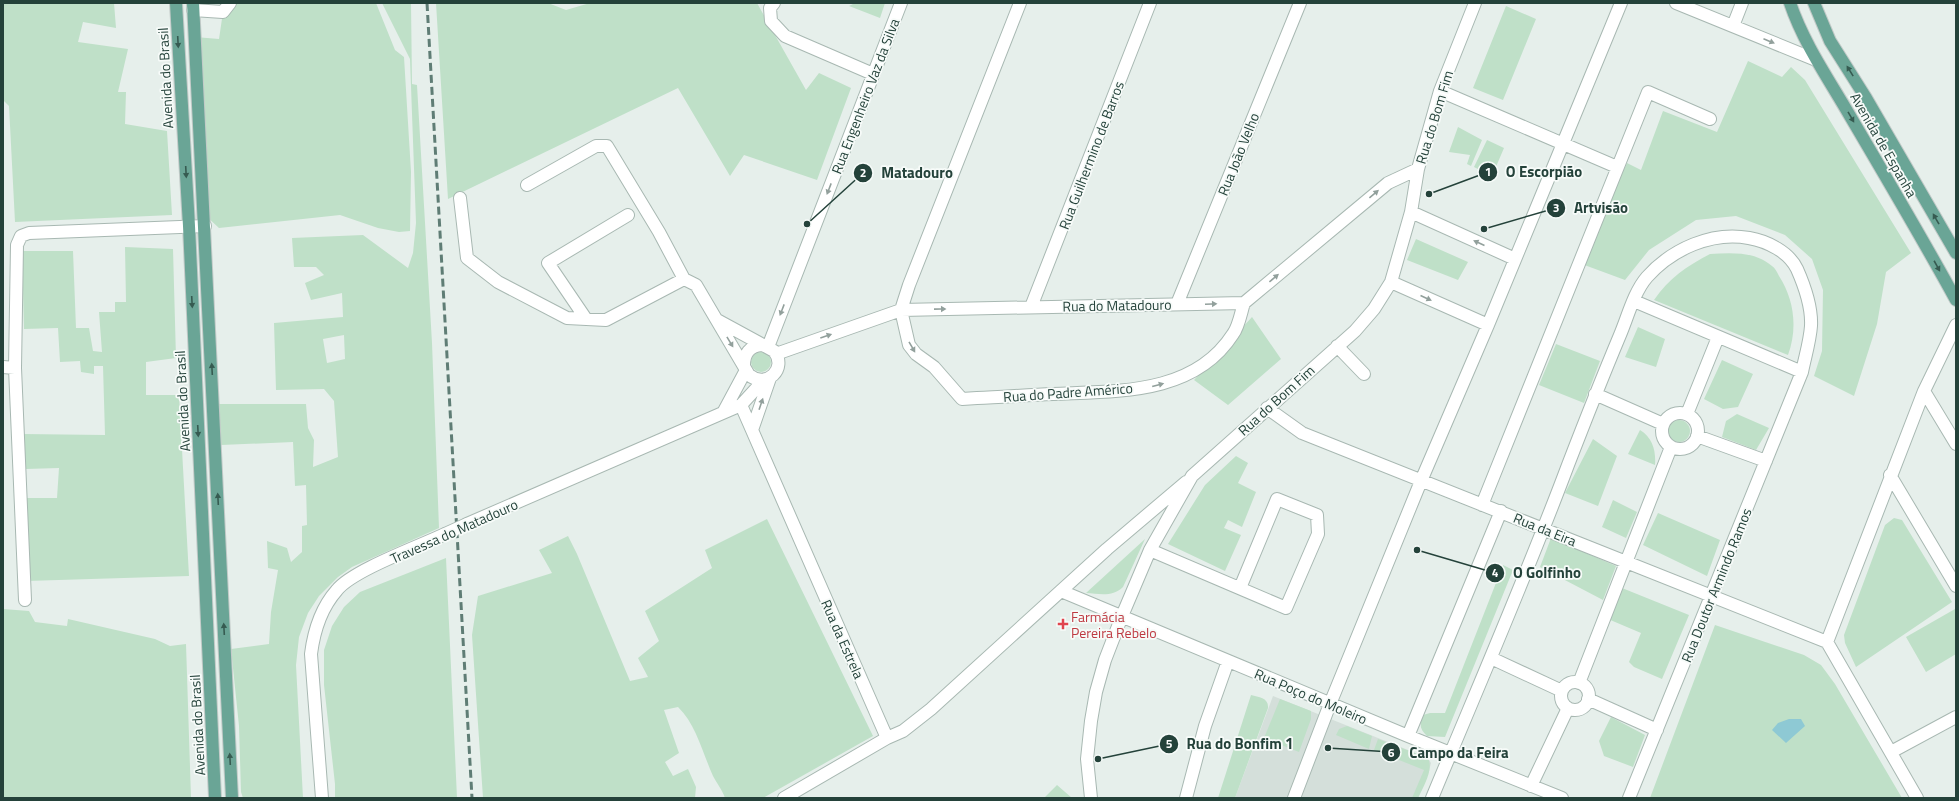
<svg xmlns="http://www.w3.org/2000/svg" width="1959" height="801" viewBox="0 0 1959 801" font-family="'Titillium Web',sans-serif">
	<style>
		.built { fill: #d4dfda }
		.green { fill: #bfe0c8; fill-rule: evenodd }
		.water { fill: #8ec9d4 }
		.lines { fill: none; stroke-linecap: round; stroke-linejoin: round }
		.minor-casing { stroke: #a8b8b2; stroke-width: 14 }
		.major-casing { stroke: #c2cac8; stroke-width: 14 }
		.minor { stroke: #fff; stroke-width: 12 }
		.major { stroke: #6aa596; stroke-width: 12 }
		.rail { stroke: #5f7d75; stroke-width: 3; stroke-dasharray: 8 4; stroke-linecap: butt }
		.minor-bridge-casing { stroke: #a8b8b2; stroke-width: 14; stroke-linecap: butt }
		.minor-bridge { stroke: #fff; stroke-width: 12 }
		.oneway { fill: #92a09c }
		.oneway2 { fill: #365b51 }
		.health-dot { fill: #e0444e; stroke: #f7fbf9; stroke-width: 1.5 }
		.labels { text-anchor: middle; dominant-baseline: central; stroke-width: 3.5; stroke-linejoin: round; paint-order: stroke }
		.street-label { font-size: 14px; fill: #24423a; stroke: #f7fbf9 }
		.health-label { font-size: 14px; fill: #be3a42; stroke: #f7fbf9; text-anchor: start }
		.leader { fill: none; stroke: #24423a; stroke-width: 1.5 }
		.callout-dot { fill: #24423a; stroke: #f7fbf9; stroke-width: 1.5 }
		.mark-label { font-size: 12px; text-anchor: middle; font-weight: bold; fill: #fff }
		.callout-label { font-size: 15px; text-anchor: middle; font-weight: bold; fill: #24423a; stroke: #f7fbf9; stroke-width: 3.5; stroke-linejoin: round; paint-order: stroke }
	</style>
	<rect width="100%" height="100%" fill="#e6efeb"/>
	<path class="built" d="M1273 696 1428 758 1431 763 1429 771 1418 798H1235Z"/>
	<path class="green" d="M3 3H114L116 28 83 22 78 42 128 49 118 92H126L125 124 167 131 172 215 15 222 9 106 3 100Z
		M230 3H376L395 50 404 57 411 172 410 231 399 232 378 228 340 215 219 228 204 214 195 37 219 39 223 12Z
		M382 3H411L412 84 417 85 432 343 439 528 352 567 338 577 319 596 308 613 299 637 296 665 303 798H243L241 792 239 726 231 649 269 644 271 612 278 570 268 568 267 541 287 548 291 562 302 552V526L307 525 306 485 295 486 293 442 221 445 218 404H306L308 428 314 440 313 467 338 457 334 401 324 389 276 390 274 323 343 317 342 293 311 300 305 283 324 275 316 267H294L292 238 363 235 408 268 413 253 416 223 410 59ZM344 335 345 359 327 363 323 339Z
		M436 3H548L566 10 590 3H757L806 90 819 73 851 88 817 180 744 155 730 176 678 88 448 199Z
		M855 3H885L880 18 849 6Z
		M1506 6 1536 19 1503 100 1473 88Z
		M1748 61 1782 77 1791 67 1805 80 1911 253 1886 272 1877 324 1854 396 1814 376 1822 351 1823 290 1812 259 1785 235 1736 216 1696 220 1649 250 1625 280 1579 263 1627 163 1641 170 1663 111 1717 132Z
		M1458 127 1482 140 1471 166 1467 164 1470 155 1449 152Z
		M1487 140 1504 148 1492 176 1474 167Z
		M1416 239 1468 262 1458 280 1407 260Z
		M125 247 173 249 176 358 146 362V395H179L189 576 26 581V498H57L59 468 26 469 22 434 105 435 103 366H94V374L81 372 80 361 60 362 58 328 24 329 22 251H73L76 328H89L93 351 102 352 99 312H115V302H126Z
		M1710 254C1731 253 1755 251 1772 266 1775 268 1777 272 1779 276 1794 299 1798 328 1788 355L1654 300C1669 278 1687 266 1710 254Z
		M1252 317 1281 359 1228 405 1194 380Z
		M1638 327 1665 339 1656 367 1625 357Z
		M1556 344 1600 361 1584 403 1539 385Z
		M751 362a10 10 0 1 1 20 0a10 10 0 1 1-20 0Z
		M1722 360 1753 374 1738 407 1723 409 1704 399Z
		M1737 414 1769 428 1756 450 1722 437 1726 421Z
		M1668 431a11 11 0 1 1 22 0a11 11 0 1 1-22 0Z
		M1640 430C1653 438 1656 451 1655 465L1628 454Z
		M1593 439 1617 456 1598 506 1565 493Z
		M1236 456 1248 463 1238 483 1256 492 1242 527 1228 520 1224 528 1241 535 1225 571 1168 544 1205 485Z
		M1613 500 1637 512 1626 538 1602 527Z
		M1658 513 1720 540 1707 576 1643 545Z
		M1894 518 1902 520 1952 602 1856 667 1845 643 1844 635 1885 525Z
		M767 519 873 736 763 798H725C722 789 717 784 713 776 703 754 696 724 678 707L664 710 679 753 665 762 673 776 688 769 696 787 695 798H483L472 635 478 596 552 573 539 550 568 536 577 554 630 681 648 677 638 658 659 641 645 611 712 568 705 550Z
		M1551 538 1616 566 1603 600 1540 567Z
		M1145 539 1123 587C1113 597 1100 594 1086 593Z
		M446 558 457 798H335V784L324 685V650L332 626 344 607 360 592Z
		M1503 565 1513 570 1445 737 1427 736C1420 729 1419 725 1423 715L1430 713H1445Z
		M1622 588 1689 615 1662 679 1634 667 1629 662 1641 633 1608 619Z
		M3 609 29 611 35 622 67 626 68 619 155 639 170 646 186 644 191 798H3Z
		M1955 609 1956 654 1926 672 1906 637Z
		M1715 625 1804 655 1821 665 1835 684 1902 798H1650Z
		M1251 695C1259 697 1269 698 1268 708L1235 798H1218Z
		M1280 699 1311 711V719L1299 752 1264 738Z
		M1611 717 1645 735 1633 767 1604 756 1599 741Z
		M1347 726 1372 736 1369 749 1336 735 1339 729Z
		M1378 739 1428 758C1434 770 1423 787 1418 798H1412L1424 770 1374 750Z
		M1057 785 1072 798H1044Z"/>
	<path class="water" d="M1789 719H1801L1805 726 1786 743 1772 730 1778 723Z"/>
	<g class="lines">
		<defs>
			<path id="minor" d="M774 3 770 8 771 21 785 36 873 74
				M1676 3 1816 60
				M193 10 223 12 230 3
				M1733 26 1742 3
				M1440 91 1617 167
				M527 185 596 146H607L659 232 684 279
				M460 198 467 258 498 282 567 318 606 320 684 279 696 285 749 375C766 389 788 369 774 351L717 320
				M1411 212 1515 259
				M1391 282 1488 325
				M1634 301 1802 372
				M1177 304 1300 3
				M1031 307 1150 3
				M901 310 909 345 916 354 934 367 962 399 977 398C1002 397 1028 395 1053 394 1117 391 1194 395 1233 334 1239 326 1241 312 1244 303
				M901 310 909 285 1020 3
				M586 319 548 263 628 215
				M1337 346 1364 374
				M768 347 901 3
				M776 354 901 310 1244 303 1388 183 1418 169
				M744 365C744 354 750 346 761 345
				M3 367 15 368
				M1924 391 1956 325
				M1595 394 1663 424
				M741 405 887 738 784 798
				M1267 408 1302 433 1827 642
				M724 411 746 370
				M1662 431a18 18 0 1 1 36 0a18 18 0 1 1-36 0Z
				M1687 414 1718 337
				M752 430 770 378
				M1697 436 1766 461
				M1890 475 1956 586
				M1482 505 1648 92 1710 119
				M467 524 741 405 764 380
				M1150 550 1286 608 1318 534 1317 515 1277 499 1240 588
				M1061 591 1408 736 1562 798
				M25 600 15 368 17 245 21 236 29 233 205 226
				M1491 658 1562 691
				M1561 696a14 14 0 1 1 28 0a14 14 0 1 1-28 0Z
				M1579 683 1671 447
				M1588 699 1657 730
				M1408 736 1501 511
				M887 738 903 731 931 709 1107 549 1186 482
				M1891 752 1956 717
				M1531 786 1568 708
				M322 798 311 654C314 630 321 608 337 590 353 570 420 546 445 534
				M1091 798 1087 759 1091 721 1096 692 1105 660 1122 616 1150 550 1192 476 1355 331 1374 309 1391 282 1411 212 1418 169 1440 91 1475 3
				M1186 798 1205 726 1228 661
				M1294 798 1330 704 1421 481 1488 325 1621 3
				M1432 798C1478 687 1526 577 1568 465 1585 421 1602 378 1620 335 1628 316 1634 292 1647 277 1672 249 1712 231 1749 238 1767 241 1789 252 1797 269 1805 287 1812 307 1811 326 1810 341 1805 357 1802 372L1629 798
				M1917 798 1827 642 1924 391 1956 444"/>
			<path id="major" d="M176 3 189 226 215 798
				M193 3 232 798
				M1790 3C1804 44 1828 78 1850 116 1886 177 1922 238 1956 300
				M1814 3 1830 41 1866 98 1956 253"/>
		</defs>
		<use href="#minor" class="minor-casing"/>
		<use href="#major" class="major-casing"/>
		<use href="#minor" class="minor"/>
		<use href="#major" class="major"/>
		<path class="rail" d="M427 3 472 798"/>
		<defs>
			<path id="minor-bridge" d="M445 534 467 524"/>
		</defs>
		<use href="#minor-bridge" class="minor-bridge-casing"/>
		<use href="#minor-bridge" class="minor-bridge"/>
	</g>
	<defs><path id="oneway-solid" d="M-6-.8H1V-3.2L6.5 0L1 3.2V.8H-6Z"/></defs>
	<g class="oneway">
		<use href="#oneway-solid" transform="translate(1769 41) rotate(23)"/>
		<use href="#oneway-solid" transform="translate(829 189) rotate(111)"/>
		<use href="#oneway-solid" transform="translate(1374 194) rotate(-40)"/>
		<use href="#oneway-solid" transform="translate(1479 243) rotate(-156)"/>
		<use href="#oneway-solid" transform="translate(1274 278) rotate(-40)"/>
		<use href="#oneway-solid" transform="translate(1426 298) rotate(24)"/>
		<use href="#oneway-solid" transform="translate(1211 304) rotate(-2)"/>
		<use href="#oneway-solid" transform="translate(940 309) rotate(-1)"/>
		<use href="#oneway-solid" transform="translate(782 310) rotate(111)"/>
		<use href="#oneway-solid" transform="translate(826 336) rotate(-19)"/>
		<use href="#oneway-solid" transform="translate(730 342) rotate(59)"/>
		<use href="#oneway-solid" transform="translate(912 347) rotate(60)"/>
		<use href="#oneway-solid" transform="translate(1158 385) rotate(-15)"/>
		<use href="#oneway-solid" transform="translate(761 404) rotate(-71)"/>
	</g>
	<g class="oneway2">
		<use href="#oneway-solid" transform="translate(178 42) rotate(87)"/>
		<use href="#oneway-solid" transform="translate(1850 71) rotate(-122)"/>
		<use href="#oneway-solid" transform="translate(1851 117) rotate(60)"/>
		<use href="#oneway-solid" transform="translate(186 172) rotate(87)"/>
		<use href="#oneway-solid" transform="translate(1936 219) rotate(-120)"/>
		<use href="#oneway-solid" transform="translate(1937 266) rotate(61)"/>
		<use href="#oneway-solid" transform="translate(192 302) rotate(87)"/>
		<use href="#oneway-solid" transform="translate(212 369) rotate(-93)"/>
		<use href="#oneway-solid" transform="translate(198 431) rotate(87)"/>
		<use href="#oneway-solid" transform="translate(218 499) rotate(-93)"/>
		<use href="#oneway-solid" transform="translate(224 629) rotate(-93)"/>
		<use href="#oneway-solid" transform="translate(230 759) rotate(-93)"/>
	</g>
	<path class="health-dot" d="M1061 618h4v4h4v4h-4v4h-4v-4h-4v-4h4z"/>
	<g class="labels">
		<g class="street-label">
			<text transform="translate(165 78) rotate(-93)">Avenida do Brasil</text>
			<text transform="translate(865 96) rotate(-69)">Rua Engenheiro Vaz da Silva</text>
			<text transform="translate(1434 117) rotate(-73)">Rua do Bom Fim</text>
			<text transform="translate(1884 145) rotate(60)">Avenida de Espanha</text>
			<text transform="translate(1238 154) rotate(-68)">Rua João Velho</text>
			<text transform="translate(1091 155) rotate(-69)">Rua Guilhermino de Barros</text>
			<text transform="translate(1117 305) rotate(-1)">Rua do Matadouro</text>
			<text transform="translate(1068 392) rotate(-4)">Rua do Padre Américo</text>
			<text transform="translate(1276 400) rotate(-42)">Rua do Bom Fim</text>
			<text transform="translate(182 401) rotate(-93)">Avenida do Brasil</text>
			<text transform="translate(1545 529) rotate(22)">Rua da Eira</text>
			<text transform="translate(454 531) rotate(-24)">Travessa do Matadouro</text>
			<text transform="translate(1716 585) rotate(-68)">Rua Doutor Armindo Ramos</text>
			<text transform="translate(843 639) rotate(66)">Rua da Estrela</text>
			<text transform="translate(1311 696) rotate(23)">Rua Poço do Moleiro</text>
			<text transform="translate(197 725) rotate(-93)">Avenida do Brasil</text>
		</g>
		<g class="health-label">
			<text x="1071" y="616">Farmácia<tspan x="1071" dy="16">Pereira Rebelo</tspan></text>
		</g>
	</g>
	<path class="leader" d="M1429 194L1488 172M807 224L863 173M1484 229L1556 208M1417 550L1495 573M1098 759L1169 744M1328 748L1391 752"/>
	<g class="callout-dot">
		<circle cx="1429" cy="194" r="4"/>
		<circle cx="807" cy="224" r="4"/>
		<circle cx="1484" cy="229" r="4"/>
		<circle cx="1417" cy="550" r="4"/>
		<circle cx="1098" cy="759" r="4"/>
		<circle cx="1328" cy="748" r="4"/>
		<circle cx="1488" cy="172" r="10"/>
		<circle cx="863" cy="173" r="10"/>
		<circle cx="1556" cy="208" r="10"/>
		<circle cx="1495" cy="573" r="10"/>
		<circle cx="1169" cy="744" r="10"/>
		<circle cx="1391" cy="752" r="10"/>
	</g>
	<g class="mark-label">
		<text x="1488" y="176">1</text>
		<text x="863" y="177">2</text>
		<text x="1556" y="212">3</text>
		<text x="1495" y="577">4</text>
		<text x="1169" y="748">5</text>
		<text x="1391" y="757">6</text>
	</g>
	<g class="callout-label">
		<text x="1544" y="177">O Escorpião</text>
		<text x="917" y="178">Matadouro</text>
		<text x="1601" y="213">Artvisão</text>
		<text x="1547" y="578">O Golfinho</text>
		<text x="1240" y="749">Rua do Bonfim 1</text>
		<text x="1459" y="758">Campo da Feira</text>
	</g>
	<rect width="1959" height="801" fill="none" stroke="#24423a" stroke-width="8"/>
</svg>
